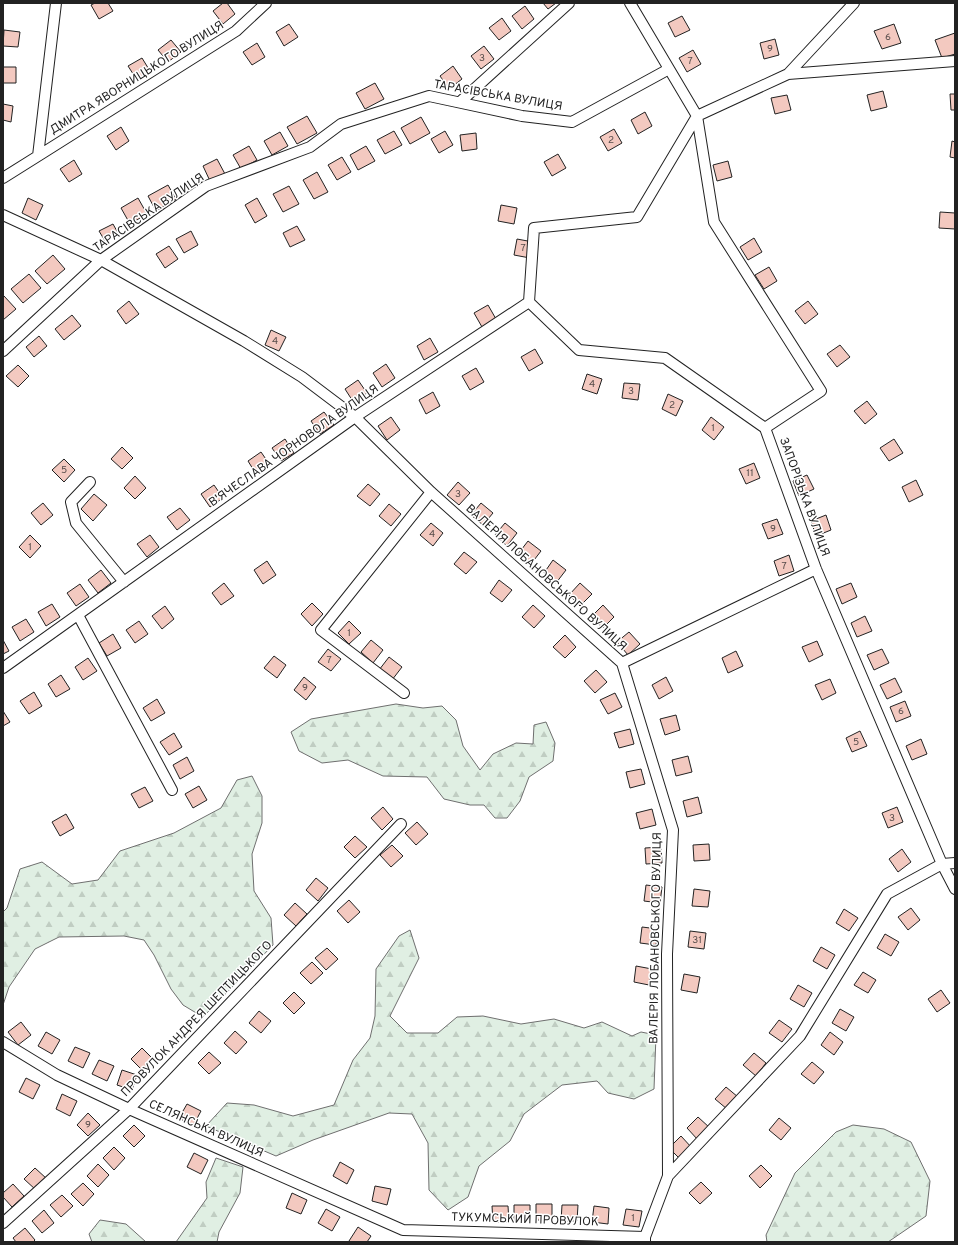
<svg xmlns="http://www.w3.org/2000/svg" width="958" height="1245" viewBox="0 0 958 1245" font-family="Overpass,sans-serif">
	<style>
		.forest { fill: url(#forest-firs); stroke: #6f6f6f }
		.building { fill: #f3c9c0; stroke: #222 }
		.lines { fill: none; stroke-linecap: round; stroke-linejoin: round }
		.street-casing { stroke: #222; stroke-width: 12 }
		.street { stroke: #fff; stroke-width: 10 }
		.labels { text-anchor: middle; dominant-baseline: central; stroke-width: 3; stroke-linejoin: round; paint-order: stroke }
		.number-label { font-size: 10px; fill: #564c4a }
		.street-label { font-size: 12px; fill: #222; stroke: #fff }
	</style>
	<defs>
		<pattern id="forest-firs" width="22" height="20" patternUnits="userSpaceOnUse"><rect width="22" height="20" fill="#e0efe3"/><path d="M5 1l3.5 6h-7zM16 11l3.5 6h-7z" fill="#c0cdc2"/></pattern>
	</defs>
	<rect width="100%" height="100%" fill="#fff"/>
	<path class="forest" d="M396 704 423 708 442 706 456 720 463 746 480 770 493 754 516 743 533 744 534 725 546 722 555 743 553 761 529 777 520 801 507 818H495L484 805H470L444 799 427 777 383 776 348 760 322 763 299 751 291 732 311 719Z
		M252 776 262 796V823L252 854 254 891 271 918 273 945 203 1017 183 1005 171 989 154 955 144 940 124 936 59 937 35 949 9 987 3 1005V912L7 908 20 869 42 862 72 884 98 880 120 851 174 833 221 808 237 780Z
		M410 930 419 958 390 1016 407 1033H438L457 1017 483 1016 521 1024 554 1019 584 1028 602 1022 632 1036 641 1032 656 1035 654 1089 634 1099 608 1093 597 1081 562 1085 524 1114 510 1141 479 1166 468 1197 448 1210 429 1190 428 1143 412 1114 389 1113 313 1140 276 1156 206 1126 227 1103 254 1105 293 1116 334 1105 353 1060 370 1038 375 1016 376 969 399 936Z
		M853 1125 884 1129 911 1142 930 1181 926 1216 888 1242H767L766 1235 795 1173 836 1132Z
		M216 1158 243 1167 240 1193 219 1232 217 1242H176L207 1198 206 1182Z
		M100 1220 126 1224 146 1242H92L89 1234Z"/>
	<path class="building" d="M95 3H108L113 11 99 19 91 5Z
		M223 3H227L235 14 223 24 213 11Z
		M543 3H556L548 9Z
		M525 6 534 19 522 29 512 16Z
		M682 16 690 30 675 37 668 23Z
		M502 18 511 31 499 40 489 28Z
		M289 24 298 37 284 46 276 32Z
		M894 24 901 43 882 49 874 31Z
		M4 30 20 32 18 47 3 46Z
		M955 33V54L942 58 935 40Z
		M775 39 779 55 764 59 760 43Z
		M171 40 181 52 168 62 158 50Z
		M257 43 265 57 252 65 243 52Z
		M484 46 494 59 481 69 471 56Z
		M693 50 701 64 687 72 679 58Z
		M142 58 150 71 137 80 128 66Z
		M453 66 462 79 449 89 440 76Z
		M3 67H16V83H3Z
		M375 83 384 99 365 109 356 93Z
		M883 91 887 107 871 111 867 95Z
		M950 94H955V110H951Z
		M787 95 791 110 775 114 771 98Z
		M3 104 13 106 11 122 3 120Z
		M645 112 652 126 638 134 631 120Z
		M307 116 317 133 297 144 287 127Z
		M421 117 430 133 410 144 401 128Z
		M121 127 129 141 116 150 107 136Z
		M614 129 622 143 608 151 600 137Z
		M394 131 402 145 385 154 377 140Z
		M445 131 453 145 439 153 431 139Z
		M280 132 288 146 272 155 264 141Z
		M476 133 477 149 462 151 460 135Z
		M952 141 955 142V158L950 157Z
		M249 146 257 160 241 169 233 155Z
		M366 146 375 161 358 170 350 155Z
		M558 154 566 168 552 176 544 162Z
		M342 157 351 172 337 180 328 165Z
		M217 159 225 174 210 181 203 166Z
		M74 160 82 174 69 182 60 169Z
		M728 161 732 177 717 181 713 165Z
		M317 172 328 192 314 199 303 180Z
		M168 185 176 199 156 211 148 196Z
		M289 186 299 204 283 212 273 194Z
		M28 198 43 205 36 220 22 213Z
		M138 198 147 214 130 224 121 208Z
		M257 198 267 216 255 223 245 205Z
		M501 205 517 208 514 224 498 221Z
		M940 212 955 213V229L939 228Z
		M113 224 118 233 105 241 99 231Z
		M297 226 305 240 290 247 283 233Z
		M191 231 198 245 184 253 176 239Z
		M754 238 762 252 748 260 740 247Z
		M517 239 533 242 530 258 514 255Z
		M169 246 178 259 165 268 156 254Z
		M53 255 65 269 47 284 35 271Z
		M769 267 777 281 764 289 755 275Z
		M29 274 41 288 23 303 11 289Z
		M4 296 16 309 3 320V297Z
		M129 301 139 314 126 324 117 311Z
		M808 301 818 314 805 324 795 311Z
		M488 305 496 319 482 327 474 313Z
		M72 315 81 326 64 340 55 329Z
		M271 330 286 337 279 351 265 345Z
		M39 336 47 346 34 357 26 347Z
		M430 338 438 352 424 360 417 346Z
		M840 345 850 357 837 367 827 354Z
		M535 349 543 363 529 371 521 357Z
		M386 364 395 378 382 387 373 373Z
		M18 365 29 376 18 387 6 376Z
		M476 368 484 382 470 390 462 376Z
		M587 374 602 379 597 394 582 389Z
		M358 380 367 393 354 403 345 389Z
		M624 383 640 384 638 400 622 398Z
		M433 392 440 406 426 414 419 400Z
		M668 394 683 401 676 416 662 409Z
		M867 401 877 414 865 424 854 411Z
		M324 412 334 425 320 434 311 421Z
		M391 417 400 430 387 440 378 426Z
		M711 417 724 427 714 440 702 430Z
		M285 439 294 453 281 461 272 448Z
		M894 439 903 453 889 461 880 448Z
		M122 447 133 458 122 469 111 459Z
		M261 452 270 465 256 474 248 461Z
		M64 459 75 470 64 482 52 470Z
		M754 463 760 478 746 484 739 469Z
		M807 475 814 489 799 496 793 481Z
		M135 476 146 488 135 499 124 488Z
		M916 480 923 495 909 502 902 487Z
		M458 482 470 493 459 505 447 495Z
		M368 484 380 494 370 506 357 496Z
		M214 485 223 498 210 507 201 494Z
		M94 494 107 505 93 521 81 509Z
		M43 503 53 515 41 525 31 513Z
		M481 503 493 513 483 525 471 515Z
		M389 504 401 514 391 526 379 516Z
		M180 508 190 520 177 530 167 517Z
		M826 515 831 530 816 536 811 521Z
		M777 519 783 534 768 539 762 524Z
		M431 523 443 533 433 546 420 535Z
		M505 523 517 533 507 546 495 535Z
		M30 535 41 546 30 558 19 547Z
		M150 535 159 547 147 557 137 544Z
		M528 541 541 551 531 564 518 554Z
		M464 552 477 562 466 574 454 564Z
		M789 555 794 571 779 576 774 561Z
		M553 560 566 570 556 583 544 573Z
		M267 561 276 575 263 584 254 570Z
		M101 570 111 583 98 593 88 580Z
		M499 580 512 590 502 602 490 593Z
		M224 583 234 596 221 605 212 593Z
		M580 583 592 594 580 606 569 595Z
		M851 583 857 597 842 604 836 589Z
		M80 584 89 597 76 606 67 593Z
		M312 603 323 614 312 626 301 614Z
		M52 604 60 617 46 626 38 612Z
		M533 605 545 616 534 628 522 617Z
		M603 605 614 617 603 628 591 617Z
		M165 606 174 619 162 629 152 616Z
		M865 616 872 631 857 637 851 623Z
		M26 619 34 632 20 641 12 627Z
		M139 621 148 634 135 643 126 630Z
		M349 621 361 633 349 644 338 633Z
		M629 632 640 644 628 655 617 642Z
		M113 634 121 648 107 656 99 643Z
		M565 635 576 647 565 658 553 647Z
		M3 640 9 651 3 654Z
		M371 640 383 650 373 663 361 652Z
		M817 641 823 655 809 662 802 647Z
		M328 649 341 659 331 671 318 662Z
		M882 649 889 663 874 670 867 655Z
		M736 651 743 666 728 673 722 658Z
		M274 656 286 665 277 678 264 668Z
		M389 657 402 667 392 680 379 670Z
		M88 658 97 671 83 680 75 667Z
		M596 670 607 682 595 693 584 681Z
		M61 675 70 689 56 697 48 684Z
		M304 677 316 687 306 700 294 690Z
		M666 677 673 691 659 699 652 685Z
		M895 678 902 692 887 699 880 685Z
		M830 679 836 693 822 700 815 685Z
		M34 692 42 706 29 714 20 701Z
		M615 693 622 707 608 714 600 700Z
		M157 699 165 713 151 721 143 708Z
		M905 701 911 716 896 722 890 707Z
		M3 711 10 722 3 726Z
		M676 715 680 730 665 735 660 719Z
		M630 729 634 744 619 748 614 733Z
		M860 731 867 746 852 752 846 738Z
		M174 733 182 747 169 755 160 742Z
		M921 739 927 754 912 760 906 746Z
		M688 756 692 772 676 776 672 760Z
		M187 757 194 771 180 779 173 765Z
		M641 769 645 784 630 788 626 772Z
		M199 786 207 800 193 808 185 794Z
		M145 787 153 801 139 808 131 794Z
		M698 797 702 813 687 817 683 801Z
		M383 807 393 819 382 830 371 818Z
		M897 807 903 822 888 828 882 813Z
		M652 809 656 825 640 829 636 813Z
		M66 814 74 828 60 836 52 822Z
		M417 822 428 834 416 845 405 833Z
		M355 836 367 847 355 858 344 847Z
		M709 844 710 860 694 861 693 845Z
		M392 845 403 856 391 867 380 855Z
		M661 847 662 863 646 864 645 848Z
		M902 849 911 862 898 872 889 859Z
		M316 878 328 888 318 901 306 890Z
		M646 885 662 887 660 903 644 901Z
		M694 889 710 891 708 907 692 906Z
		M349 900 360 912 348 923 337 911Z
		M295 903 307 914 296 926 284 915Z
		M911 908 920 920 908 930 898 917Z
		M844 909 858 918 849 931 836 923Z
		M642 927 658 929 656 945 640 943Z
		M690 931 706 933 704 949 688 947Z
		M885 934 899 942 891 956 877 948Z
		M821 947 835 955 827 969 813 961Z
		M327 948 338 959 326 970 315 958Z
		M312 962 323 973 311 984 300 973Z
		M636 966 652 969 649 985 634 982Z
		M863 972 876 980 868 993 854 985Z
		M684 974 700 977 697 993 681 990Z
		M798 985 812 993 804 1007 790 999Z
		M941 990 950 1003 937 1012 928 999Z
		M294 992 305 1003 294 1014 283 1003Z
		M840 1009 854 1017 846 1031 832 1023Z
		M259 1011 271 1021 261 1033 249 1023Z
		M779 1020 792 1029 782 1042 769 1033Z
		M21 1022 31 1035 18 1045 8 1032Z
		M235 1031 247 1042 236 1054 224 1043Z
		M46 1032 60 1040 52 1054 38 1046Z
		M830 1032 843 1042 834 1055 821 1045Z
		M75 1047 90 1053 83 1068 68 1061Z
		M142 1048 153 1059 142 1070 131 1059Z
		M209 1052 221 1063 209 1074 198 1063Z
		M754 1053 766 1063 756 1076 743 1065Z
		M99 1060 114 1066 107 1081 92 1074Z
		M812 1062 824 1072 814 1084 801 1074Z
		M122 1070 137 1075 132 1090 117 1085Z
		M26 1078 40 1085 33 1099 19 1092Z
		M726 1087 738 1097 727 1109 715 1099Z
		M62 1094 77 1101 70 1116 56 1109Z
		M187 1104 201 1111 193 1126 179 1118Z
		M88 1113 100 1125 88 1136 77 1125Z
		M698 1117 710 1128 698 1140 687 1128Z
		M779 1118 791 1128 781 1140 769 1130Z
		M134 1125 145 1136 134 1147 123 1136Z
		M681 1136 692 1148 680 1159 669 1148Z
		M114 1147 125 1158 114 1170 103 1158Z
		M194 1153 208 1160 201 1174 187 1167Z
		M340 1162 354 1170 347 1184 333 1176Z
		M98 1164 109 1175 98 1187 87 1176Z
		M761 1165 772 1176 760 1188 749 1176Z
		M35 1168 47 1179 36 1190 24 1179Z
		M701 1182 712 1193 700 1204 689 1193Z
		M83 1183 94 1194 83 1206 71 1194Z
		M13 1184 24 1196 12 1207 3 1197V1193Z
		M375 1186 391 1189 387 1205 372 1201Z
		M292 1193 307 1200 301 1214 286 1208Z
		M62 1195 73 1206 61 1217 50 1205Z
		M536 1204H552V1220H536Z
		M514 1205H530V1221H514Z
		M562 1205H578L577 1221H561Z
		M492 1206H508L509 1222H493Z
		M594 1206 609 1208 608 1224 592 1222Z
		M326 1209 340 1217 332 1231 318 1223Z
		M626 1209 642 1211 639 1227 623 1225Z
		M44 1210 54 1223 42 1233 32 1221Z
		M358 1227 371 1236 367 1242H351L349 1241Z
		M25 1228 35 1240 33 1242H16L13 1238Z"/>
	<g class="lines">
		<defs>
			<path id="street" d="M630 3 697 116 714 222 821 391 765 428 816 569 942 864 955 889
				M788 74 955 61
				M460 102 569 3
				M38 156 236 31 266 3
				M3 178 38 156 56 3
				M3 215 101 260 244 341 302 377 355 417 431 492 622 663 673 830 667 954 668 1176
				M3 351 101 260 206 186 310 147 341 124 429 96 522 116 572 122 669 69
				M765 428 665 358 579 350 529 302 534 228 637 217 697 116 788 74 854 3
				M90 482 71 502 76 523 124 582
				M78 615 172 790
				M622 663 816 569
				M3 668 355 417 529 302
				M404 693 321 630 431 492
				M3 1042 57 1075 129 1109 403 1230 645 1237
				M3 1223 129 1109 401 824
				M645 1242V1237L668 1176 800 1036 887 894 942 864 955 863"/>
		</defs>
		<use href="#street" class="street-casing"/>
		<use href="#street" class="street"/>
	</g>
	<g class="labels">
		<g class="number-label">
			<text x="888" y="37">6</text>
			<text x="770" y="49">9</text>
			<text x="482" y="58">3</text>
			<text x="690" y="61">7</text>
			<text x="611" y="140">2</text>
			<text x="523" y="248">7</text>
			<text x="275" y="341">4</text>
			<text x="592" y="384">4</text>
			<text x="631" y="391">3</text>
			<text x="672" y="405">2</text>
			<text x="713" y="428">1</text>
			<text x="64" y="470">5</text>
			<text x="750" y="473">11</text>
			<text x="458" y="494">3</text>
			<text x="773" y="529">9</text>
			<text x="432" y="534">4</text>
			<text x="30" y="547">1</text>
			<text x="784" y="566">7</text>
			<text x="349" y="633">1</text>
			<text x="329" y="660">7</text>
			<text x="305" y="688">9</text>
			<text x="901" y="711">6</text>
			<text x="856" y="742">5</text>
			<text x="892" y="818">3</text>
			<text x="697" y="940">31</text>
			<text x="88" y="1125">9</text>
			<text x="633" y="1218">1</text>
		</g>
		<g class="street-label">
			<text transform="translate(137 78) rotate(-32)">ДМИТРА ЯВОРНИЦЬКОГО ВУЛИЦЯ</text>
			<text transform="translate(498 96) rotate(10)">ТАРАСІВСЬКА ВУЛИЦЯ</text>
			<text transform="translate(149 213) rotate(-34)">ТАРАСІВСЬКА ВУЛИЦЯ</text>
			<text transform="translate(294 446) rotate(-35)">В'ЯЧЕСЛАВА ЧОРНОВОЛА ВУЛИЦЯ</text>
			<text transform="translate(804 497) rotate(70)">ЗАПОРІЗЬКА ВУЛИЦЯ</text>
			<text transform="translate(546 578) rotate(42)">ВАЛЕРІЯ ЛОБАНОВСЬКОГО ВУЛИЦЯ</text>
			<text transform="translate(656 938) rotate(-89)">ВАЛЕРІЯ ЛОБАНОВСЬКОГО ВУЛИЦЯ</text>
			<text transform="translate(197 1019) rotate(-46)">ПРОВУЛОК АНДРЕЯ ШЕПТИЦЬКОГО</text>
			<text transform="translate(206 1129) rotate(24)">СЕЛЯНСЬКА ВУЛИЦЯ</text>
			<text transform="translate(525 1220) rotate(2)">ТУКУМСЬКИЙ ПРОВУЛОК</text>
		</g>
	</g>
	<rect width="958" height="1245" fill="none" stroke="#222222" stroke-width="8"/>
</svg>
